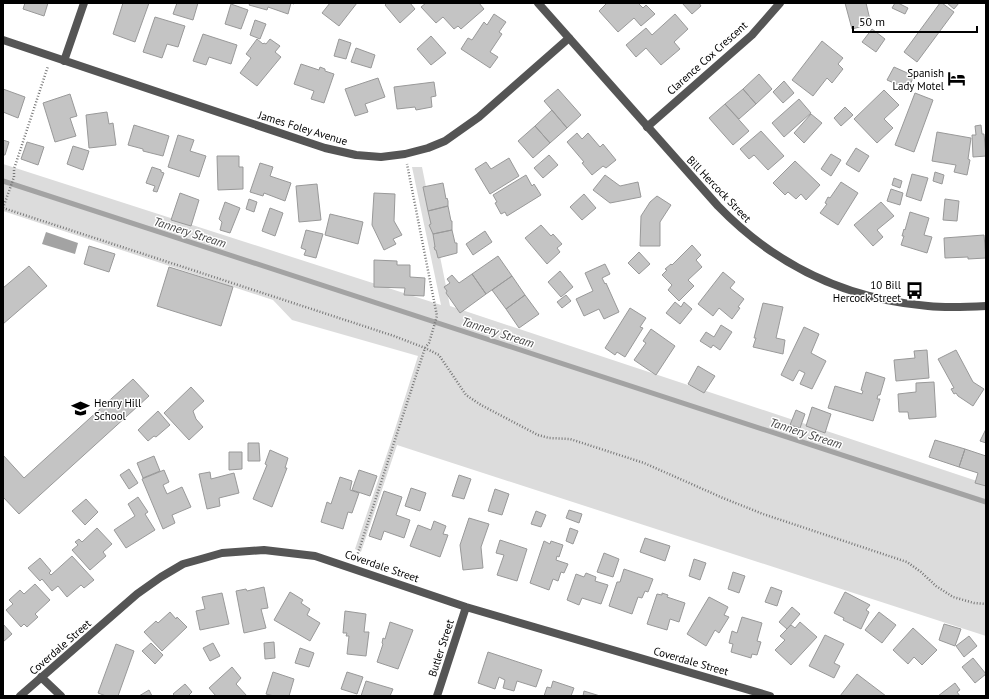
<svg xmlns="http://www.w3.org/2000/svg" width="989" height="699" viewBox="0 0 989 699" font-family="'PT Sans',sans-serif">
	<style>
		.green { fill: #dcdcdc }
		.water { fill: #a3a3a3 }
		.lines { fill: none; stroke-linecap: round; stroke-linejoin: round }
		.stream { stroke: #a3a3a3; stroke-width: 5 }
		.building { fill: #c4c4c4; stroke: #999 }
		.path { stroke: #777; stroke-width: 2.5; stroke-dasharray: 1 2; stroke-linecap: butt }
		.minor { stroke: #555; stroke-width: 8 }
		.tertiary { stroke: #555; stroke-width: 8 }
		.labels { text-anchor: middle; dominant-baseline: central; stroke-width: 3; stroke-linejoin: round; paint-order: stroke }
		.street-label { font-size: 11px; fill: #000; stroke: #fff }
		.poi-label { font-size: 11px; fill: #000; stroke: #fff; text-anchor: end }
		.water-label { font-size: 12px; font-style: italic; fill: #444; stroke: #fff }
	</style>
	<rect width="100%" height="100%" fill="#fff"/>
	<path class="green" d="M3 164 441 305 412 167H422L450 306 986 484V636L397 445 361 552 355 549 391 442 418 356 292 320 273 300 3 211Z"/>
	<path class="water" d="M46 232 78 243 75 254 42 244Z"/>
	<g class="lines">
		<path class="stream" d="M3 181 986 502"/>
	</g>
	<path class="building" d="M25 3H48L44 16 23 9Z
		M123 3H149L135 42 113 34Z
		M177 3H198L193 20 173 14Z
		M250 3H295L294 4 291 3 288 14 268 7 267 10 249 5Z
		M330 3H357L339 26 322 13Z
		M387 3H410L415 9 400 23 385 5Z
		M426 3H467L468 4 469 3H479L484 9 461 29 458 26 454 29 443 17 436 23 421 7Z
		M607 3H638L643 8 646 5 655 14 641 26 634 18 618 32 599 11Z
		M682 3H699L701 6 692 14Z
		M845 3H866L871 24 852 29Z
		M895 3H898L908 8 905 14 892 8Z
		M940 3H942L954 12 917 62 904 52Z
		M947 3H959L954 9Z
		M231 4 248 10 241 29 225 24Z
		M494 14 506 22 499 32 502 34 490 52 498 57 490 68 461 49 468 38 472 40 484 22 487 25Z
		M675 14 688 29 674 42 680 49 661 65 646 48 636 57 626 45 646 28 652 35Z
		M155 17 185 26 178 47 167 44 162 58 143 52Z
		M255 20 266 24 260 39 250 35Z
		M872 29 885 39 876 52 862 42Z
		M203 34 237 45 231 64 209 57 206 65 193 61Z
		M431 36 446 53 431 65 417 49Z
		M257 39 263 44 264 43 266 44 270 39 280 46 275 52 281 57 257 86 240 73 251 58 246 54Z
		M339 39 351 43 346 59 334 56Z
		M822 41 843 58 838 64 843 69 832 83 827 78 813 96 792 80Z
		M356 48 375 55 371 68 351 62Z
		M301 64 319 70 320 67 325 69V71L334 74 324 103 311 99 314 91 294 84Z
		M894 67 914 76 908 89 887 80Z
		M759 74 772 89 756 104 743 89Z
		M378 78 385 97 365 104 368 112 355 116 345 89Z
		M784 81 794 93 783 103 773 92Z
		M434 82 436 96 431 97 432 107 416 110 415 107 397 109 394 87Z
		M3 89 25 97 18 118 3 112Z
		M558 89 581 115 567 128 544 101Z
		M743 89 756 104 739 119 725 104Z
		M884 90 899 105 884 119 893 128 877 143 854 119Z
		M915 93 933 100 914 152 895 145Z
		M70 94 77 116 70 118 76 136 55 142 43 103Z
		M799 99 811 113 784 137 772 123Z
		M725 104 749 131 733 145 709 118Z
		M845 107 853 115 841 126 834 118Z
		M552 110 567 128 550 143 535 126Z
		M107 112 109 124 113 123 116 145 89 148 86 115Z
		M811 114 822 123 804 143 794 133Z
		M134 125 169 136 163 156 143 151V149L128 145Z
		M981 125 982 134H984L986 156 973 157 972 135H976L975 126Z
		M535 126 550 143 533 158 518 141Z
		M761 131 784 156 768 170 754 155 749 159 740 149Z
		M937 132 971 138 968 159 970 160 967 175 954 172 956 165 932 161Z
		M577 133 582 139 588 133 600 147 603 144 616 160 606 168 603 166 592 175 582 163 584 162 567 142Z
		M178 135 194 140 190 151 206 156 199 177 168 167Z
		M3 140 9 142 5 155H3Z
		M27 142 44 147 38 165 21 159Z
		M73 146 89 151 83 170 67 164Z
		M856 148 869 156 859 172 846 164Z
		M831 154 841 160 831 176 821 169Z
		M549 155 558 165 543 178 534 168Z
		M217 156H239V167H243V189L218 190Z
		M509 158 519 176 490 194 475 169 486 162 491 169Z
		M795 161 820 185 806 200 801 194 796 199 788 192 785 195 773 183Z
		M260 163 273 167 270 176 291 183 285 201 264 193 263 196 250 192Z
		M152 167 161 170V172L164 173 157 192 153 191 155 186 146 183Z
		M935 172 944 175 942 184 933 181Z
		M912 174 928 178 921 201 906 196Z
		M526 175 532 186 534 184 541 195 507 216 505 212 501 214 495 203 497 202 493 195Z
		M605 175 620 186 638 182 641 197 610 203 593 190Z
		M894 178 902 181 900 188 892 185Z
		M841 182 858 193 838 225 820 213 827 204 825 203 828 197 830 198Z
		M443 183 446 199 447 198 448 201V206L428 211 423 187Z
		M317 184 321 220 299 222 296 186Z
		M891 189 903 193 900 205 887 201Z
		M180 193 199 200 191 226 171 220Z
		M374 193 395 194 394 221 402 235 393 239 396 244 384 250 372 225Z
		M584 194 596 208 582 220 570 207Z
		M657 196 671 205 660 222V246H640L641 216 650 202Z
		M249 199 257 202 254 212 246 209Z
		M945 199 959 201 957 221 943 220Z
		M225 202 240 208 230 233 220 230 222 222 219 219Z
		M881 202 894 216 877 230 883 237 873 246 854 225Z
		M448 206 451 221H452V230L433 234 429 225 431 224 428 211Z
		M270 208 283 213 275 236 262 231Z
		M910 212 929 218 924 235 932 237 927 253 901 245 904 236H902L904 229 905 230Z
		M330 214 363 222 358 244 325 235Z
		M541 225 551 236 553 234 562 244 557 248 560 252 547 264 525 238Z
		M306 230 323 234 316 258 304 255 306 250 301 248Z
		M452 230 455 243H457V253L438 258 436 250H435L434 247H435L433 234Z
		M485 231 492 242 473 255 466 244Z
		M984 235 986 258 968 259V257L945 258 944 238Z
		M692 245 701 255 696 260 702 267 688 280 694 286 679 301 668 290 672 285 662 275 667 270 665 269 671 264 672 265Z
		M89 246 115 254 109 272 84 264Z
		M639 252 650 264 639 274 628 263Z
		M498 256 512 276 486 294 472 274Z
		M374 260 397 261V265H410V277L425 278 424 296 404 295 405 288 374 287Z
		M605 264 610 274 602 278 605 284 606 283 619 312 604 319 599 309 584 316 576 299 593 291 585 273Z
		M29 266 47 286 3 324V288Z
		M169 267 233 287 221 326 157 306Z
		M560 271 573 287 561 297 548 282Z
		M723 272 735 282 730 288 744 299 738 307 740 308 732 319 719 308 713 316 698 304Z
		M472 274 486 294 460 313 446 293 447 291 444 287 450 283 447 279 452 275 459 283Z
		M512 276 525 295 506 309 492 290Z
		M525 295 539 314 519 328 506 309Z
		M566 295 571 301 562 308 557 302Z
		M675 302 681 307 684 302 692 309 680 324 666 313Z
		M763 303 783 307 776 338 785 340 783 354 753 347 756 338H754Z
		M630 308 646 318 640 327 643 328 638 336 625 357 617 352 615 355 605 348Z
		M721 325 732 332 720 350 713 345 711 348 700 341 706 332 714 337Z
		M804 327 819 334 811 353 826 361 812 389 800 384 805 373 799 370 793 381 781 375Z
		M651 329 675 346 656 375 634 360 646 343 643 341Z
		M927 350 929 378 896 381 894 360 915 358 914 351Z
		M956 350 973 382 984 389 973 406 958 396 956 393 954 394 951 389 954 388 938 359Z
		M698 366 715 376 704 393 688 384Z
		M866 372 885 378 880 395H878L877 399H880L873 421 828 408 835 386 862 394 863 391 861 390Z
		M133 379 149 396 19 514 3 497V455L24 478Z
		M934 382 936 417 909 419 908 412H899L898 394 916 392V383Z
		M191 387 204 401 193 411 196 419 203 427 189 440 164 413Z
		M812 407 831 414 825 433 806 426Z
		M796 410 805 414 800 428 790 425Z
		M158 411 170 425 156 437 154 436 148 441 138 430Z
		M986 429V443L980 441Z
		M935 440 965 449 959 467 929 457Z
		M248 443H259L260 461H248Z
		M965 449 986 456V486L975 483 978 473 959 467Z
		M270 450 288 458 285 468H287L272 507 253 499 267 465 265 464Z
		M229 452H242V469L229 470Z
		M154 456 160 471 143 478 137 463Z
		M129 469 138 483 129 489 120 475Z
		M164 470 169 482 163 485 167 494 182 487 191 507 172 515 175 523 163 529 142 479Z
		M359 470 377 476 370 496 352 490Z
		M210 472 211 479 234 473 239 493 219 498 220 506 207 509 199 474Z
		M459 475 471 479 464 499 452 496Z
		M340 477 352 481 350 490 359 493 352 513 348 512 343 529 321 522 327 502 331 504Z
		M411 488 426 493 420 511 405 506Z
		M495 489 509 494 502 515 488 511Z
		M384 491 402 497 396 515 410 520 404 538 384 531 381 540 369 536Z
		M138 497 148 512 145 514 155 530 126 548 114 530 135 516 128 504Z
		M86 499 98 512 85 525 72 511Z
		M569 510 582 514 579 523 566 518Z
		M536 511 546 515 541 527 531 524Z
		M469 518 489 524 481 547 483 568 463 570 460 545Z
		M434 521 446 526 443 534 448 535 440 557 410 546 418 525 431 530Z
		M97 528 112 544 103 552 106 556 90 570 72 550 78 545 75 542 79 539 82 542Z
		M570 528 578 531 573 544 566 541Z
		M645 538 670 546 665 561 640 552Z
		M500 540 527 549 517 581 497 575 504 555 496 553Z
		M544 541 550 544 551 541 563 545 559 557 557 556 556 560 568 564 564 573 561 572 558 581 553 579 549 590 530 583Z
		M604 553 619 559 613 577 597 572Z
		M72 556 94 580 84 588 81 585 67 597 58 586 52 591 42 579 40 581 28 568 40 558 51 571 49 573 51 575Z
		M694 559 706 563 700 580 689 576Z
		M624 569 653 579 648 592 645 591 642 598 638 597 632 614 609 606 617 582H620Z
		M733 572 745 576 739 593 728 589Z
		M586 573 596 577 595 581 608 585 601 604 582 598 579 605 567 600 576 574 584 577Z
		M35 584 50 600 35 614 38 617 27 627 24 624 21 627 6 610 13 604 9 600 20 590 24 594Z
		M264 587 268 608 261 609 266 628 244 633 236 591 246 589 247 591Z
		M771 587 782 591 777 606 765 602Z
		M290 592 303 600 301 603 310 609 307 615 320 623 310 641 274 620Z
		M845 592 870 605 866 610 869 612 861 629 843 620 844 618 834 613Z
		M222 593 229 624 200 630 196 611 205 609 202 597Z
		M662 593 668 595 667 597 685 603 679 622 670 619 667 630 647 624 657 594 662 595Z
		M709 597 728 607 724 615 729 617 719 633 715 630 706 646 687 634Z
		M792 607 800 614 787 629 779 622Z
		M345 611 366 614 364 632H369L366 656 347 654 349 636H346L347 633H343Z
		M170 612 176 619 177 617 187 627 162 651 144 632 156 621 158 623Z
		M879 612 896 625 882 643 865 630Z
		M742 617 762 623 757 641 761 642 757 655 752 654 751 658 731 652 733 644 729 643 732 631 737 633Z
		M390 622 413 630 398 669 377 662 383 644 382 643 383 638 385 639Z
		M800 622 817 637 791 665 775 650 785 640 780 636 791 625 795 628Z
		M3 624 12 634 3 642Z
		M944 624 961 629 955 646 939 640Z
		M913 628 937 650 922 665 914 657 908 664 893 650Z
		M825 635 844 644 834 663 840 666 834 678 809 666Z
		M969 636 977 646 964 657 956 646Z
		M274 642 275 658 265 659 264 643Z
		M151 643 163 655 155 664 142 651Z
		M213 643 220 656 210 661 203 648Z
		M116 644 134 651 118 696H106L98 693Z
		M300 648 314 653 309 667 295 663Z
		M488 652 542 670 536 687 517 681 514 691 503 688 505 680 499 677 495 689 478 683Z
		M973 658 986 674 975 683 962 667Z
		M232 667 241 678 236 684 247 696H216L209 688Z
		M273 672 294 679 289 696H274L266 694Z
		M347 672 363 677 357 694 341 689Z
		M857 674 886 696H840Z
		M366 681 393 689 390 696H361Z
		M553 681 574 688 571 696H544L547 687 551 688Z
		M955 683 960 690 957 692 960 696H938Z
		M185 684 192 692 188 696H175L173 694Z
		M149 690 152 696H139Z
		M584 691 600 696H583Z"/>
	<g class="lines">
		<path class="path" d="M3 208 394 336 425 348 439 355 466 395 481 405 538 435 549 438 570 439 644 463 723 498 763 514 907 562 921 572 936 586 953 597 974 603 986 604
			M3 208 14 177V169L48 66
			M356 559 425 348 429 343 437 316 407 164"/>
		<path class="minor" d="M3 40 325 148 356 155 381 157 405 154 428 148 445 141 479 117 569 38
			M64 61 84 3
			M647 127 752 35 780 3
			M41 677 61 696
			M20 696 137 594 161 577 183 564 201 559 222 553 264 550 315 556 466 607 770 696
			M437 696 466 607"/>
		<path class="tertiary" d="M538 3 718 206C775 265 846 299 928 306 947 308 967 307 986 306"/>
	</g>
	<defs>
		<symbol id="hotel-bare" viewBox="-9 -9 18 18"><path d="M-6-4.5h1.5V1H6V5H4.5V3h-9V5H-6ZM-4 0a1.8 1.8 0 1 1 3.6 0ZM.5 0V-2.5h3Q6-2.5 6 0Z" fill="#000" stroke="#fff" stroke-width="2.5" paint-order="stroke"/></symbol>
		<symbol id="bus-bare" viewBox="-9 -9 18 18"><path d="M-5-6H5V4H4V6H2V4H-2V6H-4V4H-5ZM-3.5-4V0h7V-4ZM-3.5 1.2v1.5H-2V1.2ZM2 1.2v1.5H3.5V1.2Z" fill="#000" stroke="#fff" stroke-width="2.5" paint-order="stroke"/></symbol>
		<symbol id="school-bare" viewBox="-9 -9 18 18"><path d="M0-5L7-2L0 1L-7-2ZM-4 1L0 2.5L4 1V4Q0 6-4 4Z" fill="#000" stroke="#fff" stroke-width="2.5" paint-order="stroke"/></symbol>
	</defs>
	<g fill-rule="evenodd">
		<use href="#hotel-bare" x="944" y="66" width="25" height="25"/>
		<use href="#bus-bare" x="902" y="278" width="25" height="25"/>
		<use href="#school-bare" x="68" y="396" width="25" height="25"/>
	</g>
	<g class="labels">
		<g class="street-label">
			<text transform="translate(707 58) rotate(-42)">Clarence Cox Crescent</text>
			<text transform="translate(303 128) rotate(17)">James Foley Avenue</text>
			<text transform="translate(719 189) rotate(46)">Bill Hercock Street</text>
			<text transform="translate(382 566) rotate(19)">Coverdale Street</text>
			<text transform="translate(60 647) rotate(-41)">Coverdale Street</text>
			<text transform="translate(441 648) rotate(-72)">Butler Street</text>
			<text transform="translate(691 661) rotate(16)">Coverdale Street</text>
		</g>
		<g class="poi-label">
			<text x="944" y="73">Spanish<tspan x="944" dy="13">Lady Motel</tspan></text>
			<text x="901" y="285">10 Bill<tspan x="901" dy="13">Hercock Street</tspan></text>
			<text x="94" y="403" text-anchor="start">Henry Hill<tspan x="94" dy="13">School</tspan></text>
		</g>
		<g class="water-label">
			<text transform="translate(190 232) rotate(18)">Tannery Stream</text>
			<text transform="translate(498 332) rotate(18)">Tannery Stream</text>
			<text transform="translate(806 433) rotate(18)">Tannery Stream</text>
		</g>
	</g>
	<rect width="989" height="699" fill="none" stroke="#000000" stroke-width="8"/>
	<path d="M853 26v6h124v-6" fill="none" stroke="#000000" stroke-width="2"/>
	<text x="859" y="26" font-size="12" fill="#000000" stroke="#ffffff" stroke-width="3" paint-order="stroke">50 m</text>
</svg>
